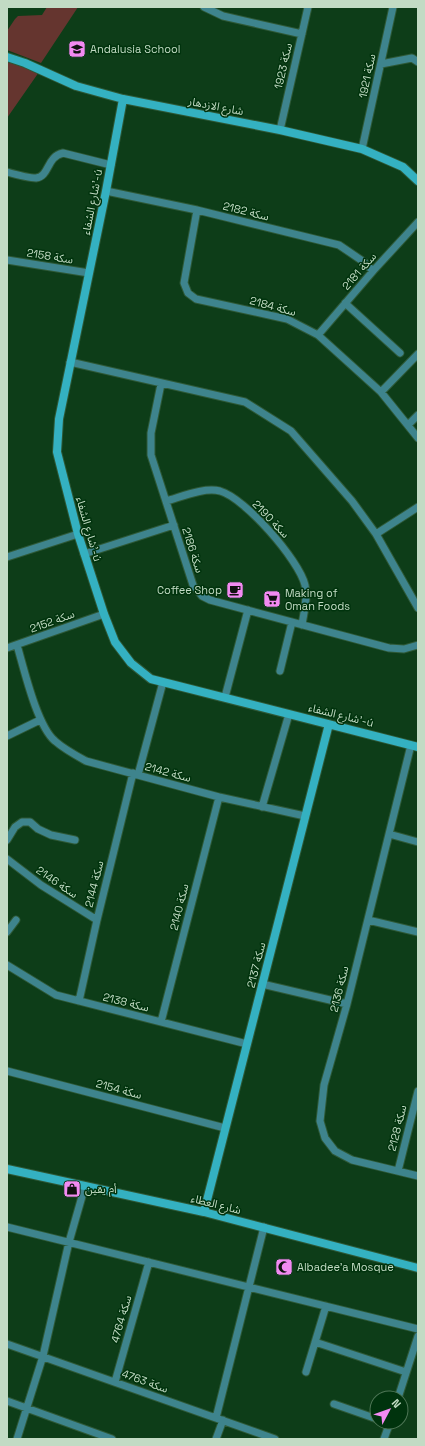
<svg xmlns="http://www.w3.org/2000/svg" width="425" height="1446" viewBox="0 0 425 1446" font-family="'Space Grotesk','Noto Sans Arabic',sans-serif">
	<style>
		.green { fill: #65352f }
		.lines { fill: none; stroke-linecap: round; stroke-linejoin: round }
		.street-casing { stroke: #2e5937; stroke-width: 9 }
		.secondary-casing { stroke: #2e5937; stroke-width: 10 }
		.street { stroke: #3e848d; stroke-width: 7 }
		.secondary { stroke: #34b1c1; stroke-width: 8 }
		.labels { text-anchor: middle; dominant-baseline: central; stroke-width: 3; stroke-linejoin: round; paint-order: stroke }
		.poi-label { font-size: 11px; fill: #c2dbc4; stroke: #00330d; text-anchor: start }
		.street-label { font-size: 11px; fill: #c2dbc4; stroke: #00330d }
	</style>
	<rect width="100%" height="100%" fill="#0d3d18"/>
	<path class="green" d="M47 7H78L41 63 7 50V31L15 19 18 16 42 15Z
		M7 61 39 72 7 118Z"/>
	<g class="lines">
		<defs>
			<path id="street" d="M204 7 223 16 302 34
				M381 64 412 58 418 62
				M280 130 308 7
				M362 149 393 7
				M7 172C14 174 29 178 36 178 50 176 46 157 63 153L111 165
				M106 191 197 210 339 245 364 262 373 271
				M197 210 184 283 188 293 196 299 287 319 318 335 381 392 418 438
				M7 260 89 273
				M345 303 400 353
				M318 335 373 271 418 222
				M70 362 245 402 291 431 352 501 376 534 418 608
				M161 384 151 433V455L193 585 202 596 210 600 389 648 404 649 418 645
				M381 392 418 354
				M408 425 418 415
				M166 501C181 497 204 487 220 491 245 498 299 560 305 585 308 598 304 611 302 625
				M376 534 418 507
				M84 554 174 525
				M7 557 78 534
				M17 645C24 669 37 726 55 741 64 749 75 755 86 761L219 797 305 816
				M7 648 104 614
				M280 671 292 622
				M225 697 248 610
				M7 736 40 720
				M411 745 347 1004 324 1085 320 1121 325 1138 335 1151 352 1160 418 1176
				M138 775 163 682
				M262 807 289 714
				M389 834 418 842
				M7 840 15 827 22 822H30L38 829 51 835 75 840
				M7 859 41 885 97 920
				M368 920 418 932
				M7 932 16 920
				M7 965 56 995 247 1044
				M262 984 347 1004
				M79 1001 97 920 133 773
				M161 1022 219 797
				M7 1071 225 1128
				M398 1171 418 1091
				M7 1227 418 1329
				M315 1342 406 1372
				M7 1344 275 1439
				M306 1372 326 1306
				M115 1382 149 1262
				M398 1398 418 1336
				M7 1401 112 1439
				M334 1404 377 1419
				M216 1418 264 1227
				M17 1439 43 1356 69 1242 85 1186
				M216 1439 223 1420
				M384 1439 390 1422"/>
			<path id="secondary" d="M7 57 25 63 76 86 123 99 280 130 362 149 403 167 418 181
				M123 99 106 191 59 419 57 452 78 534 104 614 115 642 131 663 151 679 418 747
				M7 1169 204 1212 418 1268
				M204 1212 329 724"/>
		</defs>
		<use href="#street" class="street-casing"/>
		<use href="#secondary" class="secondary-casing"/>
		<use href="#street" class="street"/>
		<use href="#secondary" class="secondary"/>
	</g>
	<defs>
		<symbol id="school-square" viewBox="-11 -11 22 22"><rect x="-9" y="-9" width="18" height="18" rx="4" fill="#f38af2" stroke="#00330d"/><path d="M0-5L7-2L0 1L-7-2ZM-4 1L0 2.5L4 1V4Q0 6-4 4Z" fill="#111"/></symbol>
		<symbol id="cafe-square" viewBox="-11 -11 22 22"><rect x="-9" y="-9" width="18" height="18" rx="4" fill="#f38af2" stroke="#00330d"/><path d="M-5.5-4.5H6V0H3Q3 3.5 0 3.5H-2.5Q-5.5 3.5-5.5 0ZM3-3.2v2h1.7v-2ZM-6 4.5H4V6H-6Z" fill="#111"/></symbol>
		<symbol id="supermarket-square" viewBox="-11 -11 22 22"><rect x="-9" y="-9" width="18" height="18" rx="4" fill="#f38af2" stroke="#00330d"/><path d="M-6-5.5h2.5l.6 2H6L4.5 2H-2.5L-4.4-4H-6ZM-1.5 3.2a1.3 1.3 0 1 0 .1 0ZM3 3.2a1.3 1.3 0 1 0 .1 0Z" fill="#111"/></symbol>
		<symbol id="shop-square" viewBox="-11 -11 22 22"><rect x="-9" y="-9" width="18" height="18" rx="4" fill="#f38af2" stroke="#00330d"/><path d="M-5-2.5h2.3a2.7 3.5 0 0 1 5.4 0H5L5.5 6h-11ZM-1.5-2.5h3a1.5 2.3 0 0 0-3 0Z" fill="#111"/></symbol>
		<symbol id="mosque-square" viewBox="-11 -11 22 22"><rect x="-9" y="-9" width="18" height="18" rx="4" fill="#f38af2" stroke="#00330d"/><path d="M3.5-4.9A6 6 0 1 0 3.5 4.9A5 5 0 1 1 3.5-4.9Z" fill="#111"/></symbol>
	</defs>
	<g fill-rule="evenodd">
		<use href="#school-square" x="67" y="39" width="20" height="20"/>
		<use href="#cafe-square" x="225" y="580" width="20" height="20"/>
		<use href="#supermarket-square" x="262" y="589" width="20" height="20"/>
		<use href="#shop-square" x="62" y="1179" width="20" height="20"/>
		<use href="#mosque-square" x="274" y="1257" width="20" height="20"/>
	</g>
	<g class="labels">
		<g class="poi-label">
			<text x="90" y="49">Andalusia School</text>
			<text x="222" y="590" text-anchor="end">Coffee Shop</text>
			<text x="285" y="593">Making of<tspan x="285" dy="13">Oman Foods</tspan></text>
			<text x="85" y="1189">أم يقين</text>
			<text x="297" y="1267">Albadee'a Mosque</text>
		</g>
		<g class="street-label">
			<text transform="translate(283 66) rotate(-77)">سكة 1923</text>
			<text transform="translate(367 76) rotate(-78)">سكة 1921</text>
			<text transform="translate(216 106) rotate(11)">شارع الازدهار</text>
			<text transform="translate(92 202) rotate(-79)">شارع الشفاء'-ú</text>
			<text transform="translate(246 211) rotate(14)">سكة 2182</text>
			<text transform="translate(50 256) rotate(9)">سكة 2158</text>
			<text transform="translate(359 271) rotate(-49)">سكة 2181</text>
			<text transform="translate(273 306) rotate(15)">سكة 2184</text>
			<text transform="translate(271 519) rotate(46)">سكة 2190</text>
			<text transform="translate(89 529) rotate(74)">شارع الشفاء'-ú</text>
			<text transform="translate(193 550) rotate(72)">سكة 2186</text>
			<text transform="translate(52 621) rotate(-20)">سكة 2152</text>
			<text transform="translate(341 715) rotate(14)">شارع الشفاء'-ú</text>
			<text transform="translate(168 772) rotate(15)">سكة 2142</text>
			<text transform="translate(57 882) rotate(34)">سكة 2146</text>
			<text transform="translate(94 884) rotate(-76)">سكة 2144</text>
			<text transform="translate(179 907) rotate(-76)">سكة 2140</text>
			<text transform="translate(256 965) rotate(-76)">سكة 2137</text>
			<text transform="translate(339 989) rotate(-76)">سكة 2136</text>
			<text transform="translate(126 1002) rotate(14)">سكة 2138</text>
			<text transform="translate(119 1089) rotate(15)">سكة 2154</text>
			<text transform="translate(397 1128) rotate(-76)">سكة 2128</text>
			<text transform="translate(216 1204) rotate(14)">شارع العطاء</text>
			<text transform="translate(121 1319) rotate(-74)">سكة 4764</text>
			<text transform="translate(145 1381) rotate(20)">سكة 4763</text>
		</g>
	</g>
	<rect width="425" height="1446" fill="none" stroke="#c2dbc4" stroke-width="16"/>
	<g transform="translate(389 1410) rotate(49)"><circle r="19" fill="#00330d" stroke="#4e7656"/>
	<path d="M0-3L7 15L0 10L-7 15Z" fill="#f38af2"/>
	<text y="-6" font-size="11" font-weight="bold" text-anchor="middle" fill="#c2dbc4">N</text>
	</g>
</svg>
